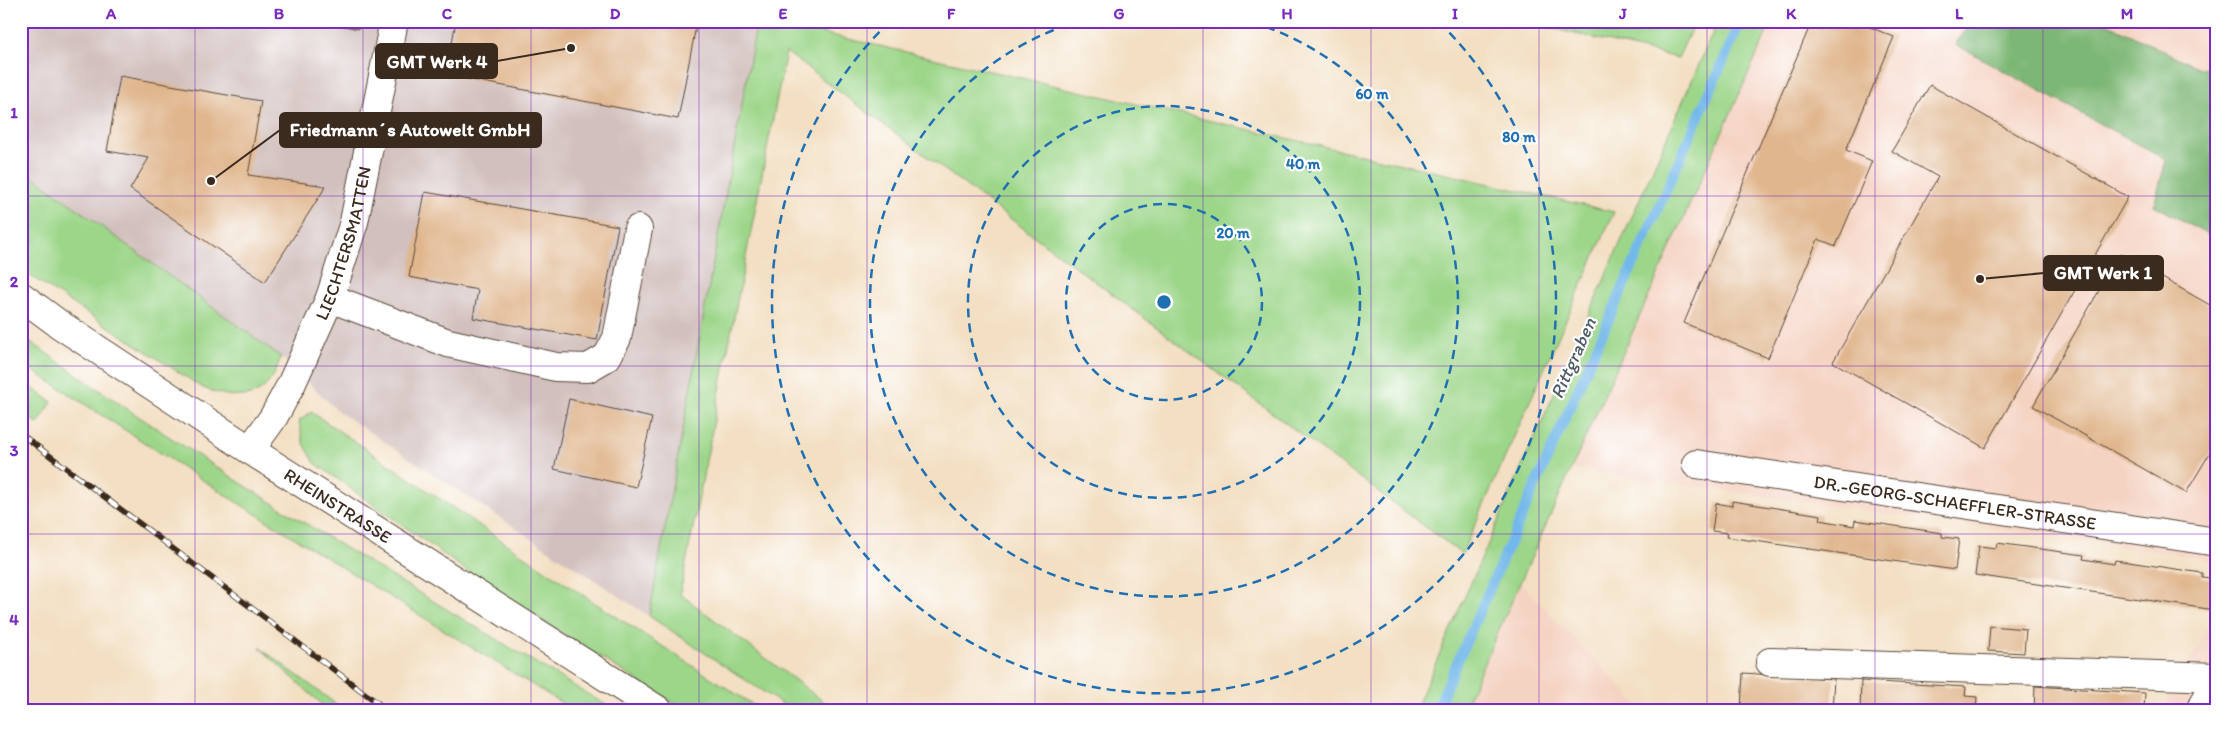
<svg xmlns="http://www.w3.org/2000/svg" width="2238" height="731" viewBox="0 0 2238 731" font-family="Itim,sans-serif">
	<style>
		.built { fill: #f5d3c2 }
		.industrial { fill: #d1c0bd }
		.green { fill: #9cd689; stroke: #6c8054 }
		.forest { fill: #7db775; stroke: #5c704a }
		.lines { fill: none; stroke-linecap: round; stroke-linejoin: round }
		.stream { stroke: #73b8ea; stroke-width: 10 }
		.building { fill: #e0b68d }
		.minor-casing { stroke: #574537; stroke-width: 30 }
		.minor { stroke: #fff; stroke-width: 28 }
		.rail-casing { stroke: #3b2a1e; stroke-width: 5.5 }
		.rail { stroke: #fff; stroke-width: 4; stroke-dasharray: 11; stroke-linecap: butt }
		.grid { fill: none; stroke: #7b2cbf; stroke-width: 1; stroke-opacity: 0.55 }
		.ring { fill: none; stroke: #1f6fb2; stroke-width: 2.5; stroke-dasharray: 9 6 }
		.labels { text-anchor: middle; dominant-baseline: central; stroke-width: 4.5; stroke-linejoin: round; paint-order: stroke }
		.street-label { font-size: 18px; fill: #3b2a1e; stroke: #fff }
		.water-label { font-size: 19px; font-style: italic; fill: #4f5c65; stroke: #fff }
		.centre { fill: #1f6fb2; stroke: #fff; stroke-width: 2.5 }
		.ring-label { font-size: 15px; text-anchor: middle; font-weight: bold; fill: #1f6fb2; stroke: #fff; stroke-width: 4.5; stroke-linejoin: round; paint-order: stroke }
		.leader { fill: none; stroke: #3b2a1e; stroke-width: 2 }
		.callout-dot { fill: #3b2a1e; stroke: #fff; stroke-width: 2 }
		.callout { fill: #3b2a1e; stroke: #3b2a1e; stroke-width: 2 }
		.callout-label { font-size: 19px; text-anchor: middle; font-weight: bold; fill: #fff }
		.neatline { fill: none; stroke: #7b2cbf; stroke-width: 2 }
		.grid-label { font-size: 16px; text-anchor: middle; font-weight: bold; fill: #7b2cbf }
	</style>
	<rect width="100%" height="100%" fill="#fff"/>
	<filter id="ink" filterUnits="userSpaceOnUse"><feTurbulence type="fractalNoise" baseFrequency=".02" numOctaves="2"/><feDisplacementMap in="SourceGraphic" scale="10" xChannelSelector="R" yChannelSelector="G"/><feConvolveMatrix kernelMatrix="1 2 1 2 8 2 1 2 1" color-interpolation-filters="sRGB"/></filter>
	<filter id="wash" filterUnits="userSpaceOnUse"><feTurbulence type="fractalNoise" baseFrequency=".0096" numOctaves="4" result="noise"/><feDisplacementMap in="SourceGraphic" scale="20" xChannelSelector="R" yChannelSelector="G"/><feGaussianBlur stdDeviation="1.12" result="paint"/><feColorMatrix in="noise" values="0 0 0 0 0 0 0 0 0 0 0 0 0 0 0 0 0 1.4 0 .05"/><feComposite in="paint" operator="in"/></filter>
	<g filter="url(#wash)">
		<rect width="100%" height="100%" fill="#f3dfc2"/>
		<path class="built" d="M1772 21H2217V566L2204 558 1570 469Z
			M1520 582 1643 710H1463Z
			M2217 607V710H2163L2192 658Z"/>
		<path class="industrial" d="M21 21H759L649 616 339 412 281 357 21 168Z"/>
		<path class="green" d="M757 21H792L791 26 1614 212 1462 554 786 52 680 594 835 710H791L649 616Z
			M1521 21H1695L1678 58Z
			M1718 21H1772L1463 710H1415Z
			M21 168 281 357C278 364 275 375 269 382 252 404 225 396 203 388L21 270Z
			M21 335C211 472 414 589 614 710H573L235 501 21 363Z
			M21 380 52 402 38 424 21 412Z
			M311 412 572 588 761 710H684L491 588 315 463 303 442 299 421Z
			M259 647 344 710H328Z"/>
		<path class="forest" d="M1973 21H2102L2199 68 2217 69V240L2154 205 2166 160 1955 44Z"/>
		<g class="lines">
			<path class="stream" d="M1436 710 1741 21"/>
		</g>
		<g id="blocks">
			<path class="building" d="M321 21H359L358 29Z
				M456 21H697L678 119 446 75Z
				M1812 21H1855L1894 37 1846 150 1872 161 1836 246 1818 239 1768 358 1684 323Z
				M120 76 261 101 248 175 326 186 265 282 130 189 149 158 107 151Z
				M1930 85 2128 197 1985 448 1833 362 1938 177 1892 151Z
				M425 192 618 226 597 340 473 318 478 290 409 277Z
				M2120 254 2217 309V441L2186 493 2033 406Z
				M569 399 652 418 636 487 554 469Z
				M1732 501 1821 515 1820 520 1854 526 1855 520 1942 533V537L1959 539 1955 570 1727 537 1728 533 1712 531 1716 503 1732 506Z
				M1997 543 2084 555 2083 559 2114 564 2115 560 2202 573V577L2217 579 2215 610 1975 575 1979 546 1996 548Z
				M1990 626 2026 629 2024 653 1988 651Z
				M1743 673 1834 679 1832 710 1741 709Z
				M1861 681 1966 687 1965 696 1977 697 1976 710H1860Z
				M2035 686 2145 693 2144 710H2034Z"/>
		</g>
	</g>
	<g filter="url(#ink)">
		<use href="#blocks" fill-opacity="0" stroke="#574537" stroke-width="1"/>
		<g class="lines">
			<defs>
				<g id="minor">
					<path id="s1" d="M21 296 59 324 250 450 658 710"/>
					<path d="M330 298 448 343 556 367 588 368 607 357 617 338 638 229"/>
					<path id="s2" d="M250 450 273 418 291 385 330 298 354 222 394 21"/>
					<path id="s3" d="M1696 464 2217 542"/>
					<path d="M1770 662 2217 677"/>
					<path d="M2200 710 2217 681"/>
				</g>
			</defs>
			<use href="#minor" class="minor-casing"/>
			<use href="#minor" class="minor"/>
			<defs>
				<path id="rail" d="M21 434 387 710"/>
			</defs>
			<use href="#rail" class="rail-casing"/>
			<use href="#rail" class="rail"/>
		</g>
	</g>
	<path class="grid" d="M195 21V710M363 21V710M531 21V710M699 21V710M867 21V710M1035 21V710M1203 21V710M1371 21V710M1539 21V710M1707 21V710M1875 21V710M2043 21V710M21 196H2217M21 366H2217M21 534H2217"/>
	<g class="ring">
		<circle cx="1164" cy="302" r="98"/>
		<circle cx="1164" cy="302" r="196"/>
		<path d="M1252 22A294 294 0 1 1 1076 22"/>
		<path d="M1439 22A392 392 0 1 1 889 22"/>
	</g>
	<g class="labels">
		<g class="street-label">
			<text stroke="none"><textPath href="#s2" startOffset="229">LIECHTERSMATTEN</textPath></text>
			<text stroke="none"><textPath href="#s3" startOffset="262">DR.-GEORG-SCHAEFFLER-STRASSE</textPath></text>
			<text stroke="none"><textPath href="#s1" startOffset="380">RHEINSTRASSE</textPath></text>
		</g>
		<g class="water-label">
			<text transform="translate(1573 358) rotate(-66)">Rittgraben</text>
		</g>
	</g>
	<circle cx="1164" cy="302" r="8" class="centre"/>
	<g class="ring-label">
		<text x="1372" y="99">60 m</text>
		<text x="1519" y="142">80 m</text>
		<text x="1303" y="169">40 m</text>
		<text x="1233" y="238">20 m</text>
	</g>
	<path class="leader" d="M571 48L497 61M211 181L280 130M1980 279L2044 273"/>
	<g class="callout-dot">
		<circle cx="571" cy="48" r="5"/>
		<circle cx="211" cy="181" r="5"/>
		<circle cx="1980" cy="279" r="5"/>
	</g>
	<g class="callout">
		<rect x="376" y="44" width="121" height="34" rx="5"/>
		<rect x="280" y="113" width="261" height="34" rx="5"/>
		<rect x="2044" y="256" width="119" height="34" rx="5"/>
	</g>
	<g class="callout-label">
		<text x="437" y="68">GMT Werk 4</text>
		<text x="410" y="136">Friedmann´s Autowelt GmbH</text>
		<text x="2103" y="279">GMT Werk 1</text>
	</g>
	<rect width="2238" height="731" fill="none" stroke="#fff" stroke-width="55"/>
	<rect x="28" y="28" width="2182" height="676" class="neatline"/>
	<g class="grid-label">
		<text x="111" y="19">A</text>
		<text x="279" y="19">B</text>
		<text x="447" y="19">C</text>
		<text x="615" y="19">D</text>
		<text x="783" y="19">E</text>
		<text x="951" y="19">F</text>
		<text x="1119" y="19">G</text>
		<text x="1287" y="19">H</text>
		<text x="1455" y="19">I</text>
		<text x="1623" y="19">J</text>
		<text x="1791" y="19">K</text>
		<text x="1959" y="19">L</text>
		<text x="2127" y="19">M</text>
		<text x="14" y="118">1</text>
		<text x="14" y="287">2</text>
		<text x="14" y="456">3</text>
		<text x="14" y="625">4</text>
	</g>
</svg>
